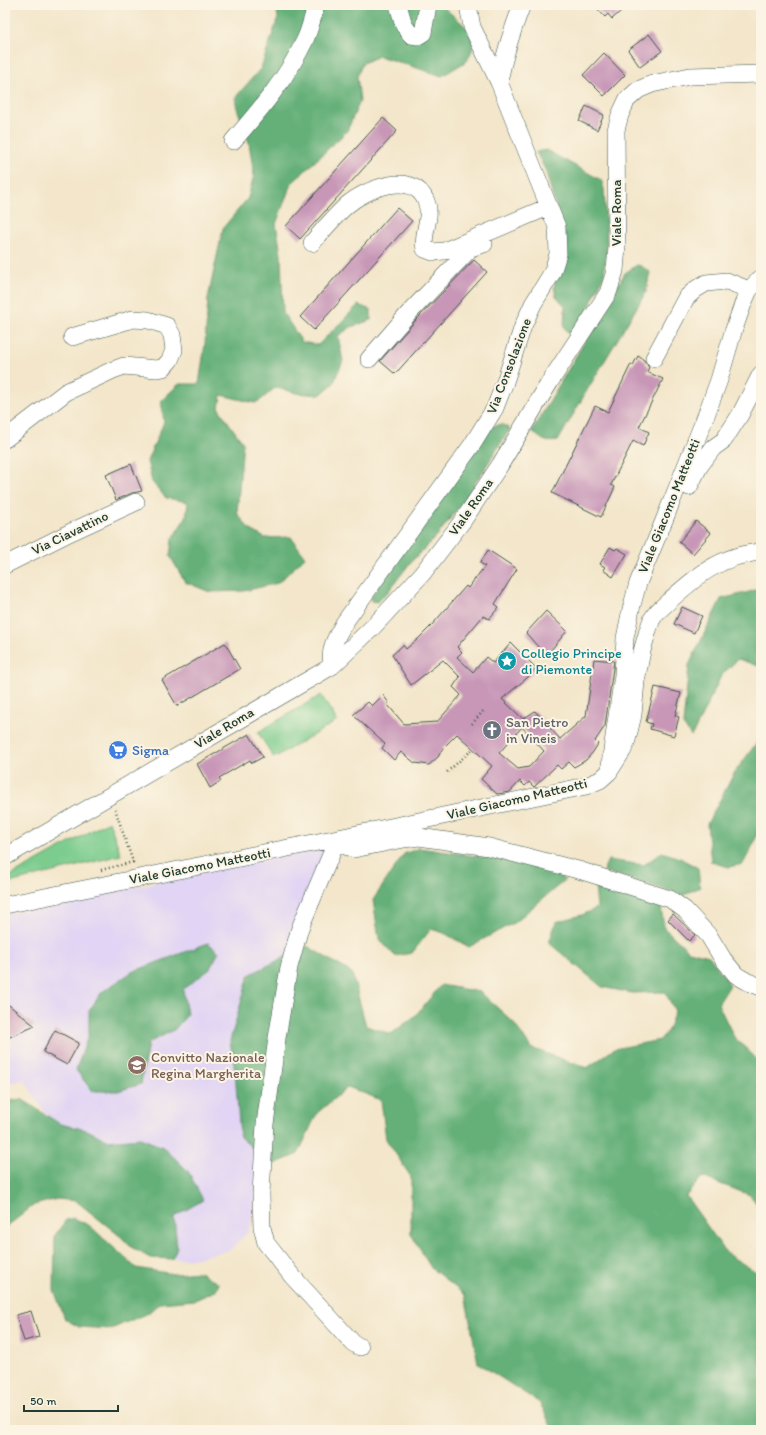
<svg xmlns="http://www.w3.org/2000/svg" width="766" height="1435" viewBox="0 0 766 1435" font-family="Itim,sans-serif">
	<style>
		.built { fill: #e1d4f4 }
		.green { fill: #7ccc8e; stroke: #4e8461 }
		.forest { fill: #65b079; stroke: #427656 }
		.building { fill: #c897b8; fill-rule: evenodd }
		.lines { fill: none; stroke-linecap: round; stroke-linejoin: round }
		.minor-casing { stroke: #3f564a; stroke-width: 18 }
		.path { stroke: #3f564a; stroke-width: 2.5; stroke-dasharray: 1 3; stroke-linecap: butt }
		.minor { stroke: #fff; stroke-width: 17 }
		.labels { text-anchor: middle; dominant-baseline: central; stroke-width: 4; stroke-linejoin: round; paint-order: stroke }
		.street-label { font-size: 14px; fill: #1f3d34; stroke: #fcf5e5 }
		.culture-label { font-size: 14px; fill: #0d838f; stroke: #fcf5e5; text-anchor: start }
		.worship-label { font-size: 14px; fill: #5b616d; stroke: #fcf5e5; text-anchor: start }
		.shop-label { font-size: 14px; fill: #366cbe; stroke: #fcf5e5; text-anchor: start }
		.education-label { font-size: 14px; fill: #785e54; stroke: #fcf5e5; text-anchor: start }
	</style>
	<rect width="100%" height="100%" fill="#fcf5e5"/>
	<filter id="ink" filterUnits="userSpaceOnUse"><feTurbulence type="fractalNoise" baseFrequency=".025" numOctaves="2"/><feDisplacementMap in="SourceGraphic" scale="8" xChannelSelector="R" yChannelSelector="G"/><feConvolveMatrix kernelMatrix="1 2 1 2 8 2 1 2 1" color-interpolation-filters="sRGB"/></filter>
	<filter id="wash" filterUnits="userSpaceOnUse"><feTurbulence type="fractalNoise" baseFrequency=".012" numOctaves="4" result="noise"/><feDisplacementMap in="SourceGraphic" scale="16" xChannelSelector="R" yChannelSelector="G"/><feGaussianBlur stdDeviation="0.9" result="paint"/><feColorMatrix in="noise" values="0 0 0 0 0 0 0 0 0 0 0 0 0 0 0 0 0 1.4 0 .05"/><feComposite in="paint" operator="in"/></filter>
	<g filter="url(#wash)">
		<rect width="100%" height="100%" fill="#f3e6ca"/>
		<path class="built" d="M327 847 292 943 255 1204 249 1231 230 1250 192 1259 150 1258 131 1247 24 1080 5 1084V914Z"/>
		<path class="green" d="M321 695 337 721 274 758 258 732Z
			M109 821 121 855 5 884V879Z"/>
		<path class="forest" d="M276 5H441L471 31 473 48 467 61 442 76 379 56 363 63 357 76 360 101 347 131 291 184 276 224 281 254 283 313 302 342 318 345 358 305 371 310V320L351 327 338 336 343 361 333 384 320 395 296 393 276 387 262 399 255 403 221 395 219 409 243 443 237 513 249 529 265 538 291 537 305 557 278 583 244 591 210 592 185 582 170 556 172 539 186 517 188 502 166 498 152 482 147 461 164 422 161 401 179 384H199L205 344 208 298 223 228 248 198 254 175 249 143 237 108 235 98 261 68 278 18Z
			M546 150 601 180 604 189 607 243 604 275 577 333 571 337 564 327 565 306 556 296 554 287 566 241 545 169 536 152Z
			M637 265 641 266 650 272 646 292 586 392 558 441C545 443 542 440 532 431L625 273Z
			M502 424 510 429 463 502 436 537 410 563 388 592 378 602 371 601V597L491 427Z
			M761 588V667L738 659 721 676 694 732 691 736 683 725 689 665 721 599 749 592Z
			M761 737V821L754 843 743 864 729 867 711 862 707 824 735 772Z
			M419 848 539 865 565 880 515 922 469 947 444 933 431 929 412 953 395 956 379 939 373 900 404 854Z
			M662 852 680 858 698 868 700 887 684 895 603 871 608 860 644 865Z
			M595 884 661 906 664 928 689 951 709 956 730 985 718 1004 734 1037 761 1063V1209L750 1195 702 1177 686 1196 727 1254 761 1275V1430H553L540 1403 478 1363 465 1295 431 1268 411 1234V1177L386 1139 381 1100 348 1087 317 1113 298 1154 272 1165 240 1137 235 1071 230 1041 249 975 307 946 352 973 366 1026 391 1034 415 1016 441 985 480 992 513 1022 531 1048 587 1068 614 1049 660 1040 668 1030 675 1011 665 992 632 993 602 987 549 943 556 922 582 915 597 908Z
			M208 943 219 952 209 970 183 989 187 1015 174 1030 148 1043 141 1084 118 1091H92L76 1070 89 1033V1011L102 992 132 972Z
			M5 1099 23 1100 60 1124 87 1130 109 1141 140 1138 163 1147 188 1171 203 1200 174 1217 177 1247 172 1259 150 1258 131 1247 120 1236 76 1201 57 1199 34 1205 5 1228Z
			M74 1218 90 1226 136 1268 174 1274 200 1272 219 1284 215 1291 195 1300 160 1303 148 1313 111 1329 79 1327 65 1319 54 1290 55 1235 66 1220Z"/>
		<g id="blocks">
			<path class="building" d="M594 5H628L612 19 608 14 605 17Z
				M649 34 662 51 640 67 628 50Z
				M604 53 625 75 604 96 583 75Z
				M586 106 604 115 597 130 579 121Z
				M383 118 397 131 300 239 286 226Z
				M397 208 412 221 314 330 300 317Z
				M474 260 487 272 395 374 380 361 416 320Z
				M638 356 644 360 646 364 649 367 647 372 663 379 639 427 649 432 643 446 633 441 611 485 615 487 601 517 552 493 595 406 608 412 631 364 633 365Z
				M131 464 142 491 132 493 116 500 106 475Z
				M696 521 711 533 693 554 679 542Z
				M610 547 615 550 617 548 627 554 613 577 603 570 605 567 600 564Z
				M488 550 517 569 495 604 499 607 489 619 483 616 457 647 462 652 457 657 473 672 486 657 493 663 511 643 536 668 527 678 502 699 523 719 535 711 560 739 586 716 594 659 614 661 605 726 595 741 598 744 593 752 586 760 574 767 569 762 561 769 557 765 534 787 529 782 525 786 520 781 510 792 497 794 481 779 492 766 457 734 443 748 438 757 429 765 415 763 401 752 394 760 382 748 385 744 353 715 368 702 372 706 383 695 389 703 387 704 404 724 437 722 461 695 453 687 460 677 443 660 411 685 392 655 403 645 406 649 418 639 431 626 466 586 468 588 485 566 480 563ZM522 727 544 751 529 767 518 769 499 753Z
				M682 607 702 616 694 633 674 624Z
				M546 611 567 631 546 656 526 633Z
				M225 643 240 669 177 706 162 680Z
				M655 687 681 693 675 716 679 717 674 736 650 729 652 724 646 722Z
				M249 734 263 757 252 763 250 760 219 778 221 781 210 788 197 764Z
				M673 914 695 935 689 941 668 920Z
				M5 1002 35 1026 5 1039Z
				M55 1030 79 1043 67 1065 43 1052Z
				M31 1311 39 1337 24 1341 16 1315Z"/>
		</g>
	</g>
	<g filter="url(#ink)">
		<use href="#blocks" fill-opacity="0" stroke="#3f564a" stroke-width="1"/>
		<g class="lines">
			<defs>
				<path id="minor" d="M398 5 404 25 411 35 418 36 423 33 428 5
					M499 82C504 55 512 31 522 5
					M233 141C260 110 287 78 305 40 310 29 313 17 316 5
					M312 243C323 230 335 216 347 205 366 189 413 169 426 201 433 217 421 234 425 249L433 252 444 251 548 207
					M654 358 686 298 696 289 706 283 727 281 749 290
					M369 359 409 313 471 248 484 244
					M5 439 66 392 113 370 124 366 156 369 163 368 170 360 174 350 172 335 167 326 148 320 133 319 72 337
					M689 487 699 467 713 448 724 440 740 415 761 374
					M5 565 71 532 136 502
					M332 666C329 646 336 639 344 623L472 445 495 408 505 382 523 326 533 304 552 273 558 254 557 227 499 82 472 27 468 5
					M610 764 623 675 625 638 631 609 638 583 663 523 705 418 719 380 733 332 743 304 749 290 761 278
					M5 857 332 666 374 626 422 574 464 519 500 465 551 380 608 293 615 271 617 247 616 130 620 115 627 100 638 90 652 84 690 76 761 74
					M5 905 338 838 586 786 600 780 609 772 623 750 627 740 633 715 636 681 642 651 648 630 652 619 657 612C689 583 716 555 761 552
					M360 1347 353 1343 292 1276 266 1243 262 1227 261 1194 265 1124 277 1038 289 967 300 928 338 838 345 846 354 849 404 839 419 837 489 847 582 871 670 899 685 910 709 936 723 959 736 975 748 982 761 987"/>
			</defs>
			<use href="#minor" class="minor-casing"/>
			<path class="path" d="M472 724 484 710
				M447 772 473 749
				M101 870 133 862 115 809"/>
			<use href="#minor" class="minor"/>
		</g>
	</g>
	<defs>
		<symbol id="sight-disc" viewBox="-11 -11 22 22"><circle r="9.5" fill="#0f9aa8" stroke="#fcf5e5"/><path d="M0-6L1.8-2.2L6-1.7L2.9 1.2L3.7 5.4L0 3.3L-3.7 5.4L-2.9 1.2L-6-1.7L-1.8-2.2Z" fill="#fff"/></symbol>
		<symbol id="church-disc" viewBox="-11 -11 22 22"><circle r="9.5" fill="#6b7280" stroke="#fcf5e5"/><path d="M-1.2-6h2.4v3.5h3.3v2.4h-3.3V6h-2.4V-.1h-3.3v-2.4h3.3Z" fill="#fff"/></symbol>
		<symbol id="supermarket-disc" viewBox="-11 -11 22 22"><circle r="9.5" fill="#3f7fe0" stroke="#fcf5e5"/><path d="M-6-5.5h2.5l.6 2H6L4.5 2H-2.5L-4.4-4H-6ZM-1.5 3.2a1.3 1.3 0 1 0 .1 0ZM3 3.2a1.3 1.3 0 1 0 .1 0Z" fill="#fff"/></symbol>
		<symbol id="school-disc" viewBox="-11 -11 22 22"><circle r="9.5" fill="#8d6e63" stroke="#fcf5e5"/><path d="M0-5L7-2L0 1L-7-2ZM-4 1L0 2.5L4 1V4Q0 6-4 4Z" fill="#fff"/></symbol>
	</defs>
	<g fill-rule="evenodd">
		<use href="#sight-disc" x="496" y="650" width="22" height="22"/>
		<use href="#church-disc" x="481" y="719" width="22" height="22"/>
		<use href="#supermarket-disc" x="107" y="739" width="22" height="22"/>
		<use href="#school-disc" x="126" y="1054" width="22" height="22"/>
	</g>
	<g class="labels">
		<g class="street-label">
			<text transform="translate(616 213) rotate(-90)">Viale Roma</text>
			<text transform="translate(509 366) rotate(-69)">Via Consolazione</text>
			<text transform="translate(669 506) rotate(-68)">Viale Giacomo Matteotti</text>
			<text transform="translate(471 507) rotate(-55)">Viale Roma</text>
			<text transform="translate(70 533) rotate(-26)">Via Ciavattino</text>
			<text transform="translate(224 728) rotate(-31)">Viale Roma</text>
			<text transform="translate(517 799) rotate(-13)">Viale Giacomo Matteotti</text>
			<text transform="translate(200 866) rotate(-11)">Viale Giacomo Matteotti</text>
		</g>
		<g class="culture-label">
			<text x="521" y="653">Collegio Principe<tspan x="521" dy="16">di Piemonte</tspan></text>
		</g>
		<g class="worship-label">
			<text x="506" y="722">San Pietro<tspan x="506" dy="16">in Vineis</tspan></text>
		</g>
		<g class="shop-label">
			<text x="132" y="750">Sigma</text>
		</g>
		<g class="education-label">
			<text x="151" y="1057">Convitto Nazionale<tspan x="151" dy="16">Regina Margherita</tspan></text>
		</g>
	</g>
	<rect width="766" height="1435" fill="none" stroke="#fcf5e5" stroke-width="20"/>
	<path d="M24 1405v6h94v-6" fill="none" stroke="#1f3d34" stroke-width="2"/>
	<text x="30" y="1405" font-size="12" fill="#1f3d34" stroke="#fcf5e5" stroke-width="3" paint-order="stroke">50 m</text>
</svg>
